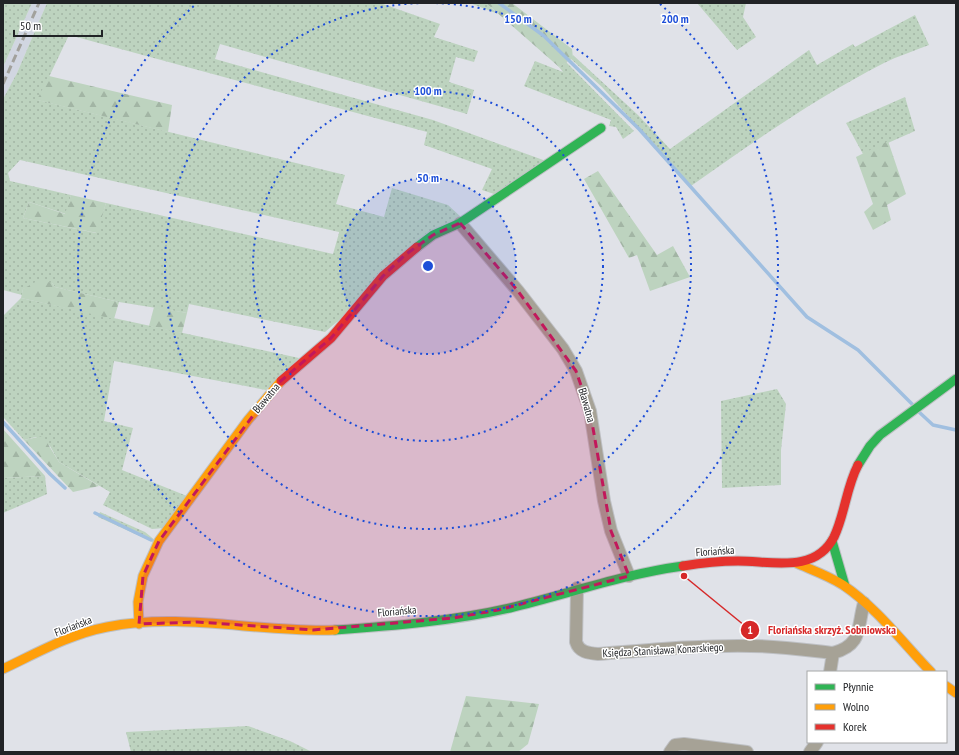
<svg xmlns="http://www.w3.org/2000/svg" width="959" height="755" viewBox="0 0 959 755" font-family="'PT Sans Narrow',sans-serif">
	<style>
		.built { fill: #d1d6e1 }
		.grass { fill: url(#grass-dots); fill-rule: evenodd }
		.forest { fill: url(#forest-firs) }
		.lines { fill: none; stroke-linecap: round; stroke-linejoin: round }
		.stream { stroke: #a0bfe0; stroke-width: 3.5 }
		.street-casing { stroke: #bec0c4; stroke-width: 14 }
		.fast-casing { stroke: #bec0c4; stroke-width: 11 }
		.slow-casing { stroke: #bec0c4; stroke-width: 11 }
		.jam-casing { stroke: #bec0c4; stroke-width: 11 }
		.street { stroke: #a6a296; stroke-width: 12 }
		.fast { stroke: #30b455; stroke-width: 9 }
		.slow { stroke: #ff9f0a; stroke-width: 9 }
		.jam { stroke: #e5322d; stroke-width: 9 }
		.rail { stroke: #a2a19c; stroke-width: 3; stroke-dasharray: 8 4; stroke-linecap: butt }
		.marked { fill: #c2185b; fill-opacity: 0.2; stroke: #c2185b; stroke-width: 3; stroke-dasharray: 8 5; stroke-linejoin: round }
		.ring { fill: none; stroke: #1d4ed8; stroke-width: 2; stroke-dasharray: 2 4 }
		.labels { text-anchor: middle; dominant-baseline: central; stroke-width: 3; stroke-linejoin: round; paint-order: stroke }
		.street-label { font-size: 11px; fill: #212326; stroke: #fff }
		.centre { fill: #1d4ed8; stroke: #fff; stroke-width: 2 }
		.ring-label { font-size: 12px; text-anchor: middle; font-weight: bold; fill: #1d4ed8; stroke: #fff; stroke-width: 3; stroke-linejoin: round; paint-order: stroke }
		.leader { fill: none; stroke: #d62828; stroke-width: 1.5 }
		.callout-dot { fill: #d62828; stroke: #fff; stroke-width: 1.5 }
		.mark-label { font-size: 12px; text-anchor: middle; font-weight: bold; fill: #fff }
		.callout-label { font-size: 12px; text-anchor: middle; font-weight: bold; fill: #d62828; stroke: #fff; stroke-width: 3; stroke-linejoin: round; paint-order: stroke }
	</style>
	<defs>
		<pattern id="grass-dots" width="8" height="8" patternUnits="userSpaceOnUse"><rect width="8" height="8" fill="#bdd3bf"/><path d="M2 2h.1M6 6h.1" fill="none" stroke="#a2b5a4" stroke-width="1.8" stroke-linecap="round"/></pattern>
		<pattern id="forest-firs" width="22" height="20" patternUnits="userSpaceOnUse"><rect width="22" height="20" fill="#bdd3bf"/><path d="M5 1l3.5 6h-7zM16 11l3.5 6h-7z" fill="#a2b5a4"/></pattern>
	</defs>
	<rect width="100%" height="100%" fill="#e0e2e8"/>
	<path class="built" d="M32 3H47L17 73 3 99V67Z"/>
	<path class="grass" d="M4 3H32L3 67V5Z
		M47 3H380L440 24 434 37 478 51 474 62 456 57 449 82 474 90 467 114 220 44 215 59 433 120 546 161 494 194 482 190 492 169 424 145 427 132 69 35 38 100 345 175 336 204 384 217 392 188 448 205 461 217 325 332 189 304 187 313 119 302 55 287 52 283 23 289 22 295 3 290V99L17 73ZM20 160 339 232V233L333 254 106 203 96 233 23 218 29 202 66 214 71 195 10 181 8 173Z
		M470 3H486L498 14Z
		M697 3H746L743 17 756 37 737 50Z
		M915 15 929 45C914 51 898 56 884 63 816 98 753 142 691 186L602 87 571 59 573 55 638 115 670 149 809 50 817 65 853 44 855 47Z
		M535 61 563 72 559 67 566 62 634 131 623 139 616 127 609 126 611 120 524 86Z
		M905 97 915 131 863 154 846 123Z
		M21 298 299 358 266 390 114 361 104 421 133 428 122 470 187 496 164 528 152 529 103 505 110 492 59 462 50 446 36 437 24 440 3 417V316Z
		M777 389 786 404 781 450V485L722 488 721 401Z
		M45 476 47 494 3 513V478Z
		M100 512 145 532 156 541 155 543 98 517Z
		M248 726 290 741 312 752H131L126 732Z"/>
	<path class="forest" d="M486 3H512L572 49 573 58 559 67Z
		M49 76 172 105 168 132 37 100Z
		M888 141 906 194 887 205 891 220 873 230 864 212 873 204 856 157Z
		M598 171 657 255 673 246 690 277 650 291 637 255 629 258 584 179Z
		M71 195 106 203 97 233 23 218 29 202 65 214Z
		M39 280 52 283 55 287 119 302 114 319 21 298 23 289Z
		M154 307 187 313 182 333 149 326Z
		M3 429 45 476 3 478Z
		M43 436 59 462 99 486 73 492 24 440Z
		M466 696 539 704 528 744 518 752H450Z"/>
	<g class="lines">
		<path class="stream" d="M499 3 544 36 639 129 807 317 858 350 912 404
			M919 412 933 425 956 430
			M3 422 50 474 65 488
			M95 513 151 540"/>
		<defs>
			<path id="street" d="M460 223 518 291 563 349 576 371 590 411 604 501 611 531 629 576
				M577 588 576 642C579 652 588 653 598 654 649 650 700 645 751 646 778 646 806 650 833 653
				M830 672 833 653C863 645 857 627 864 603
				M670 752 675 745 684 744 747 752
				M810 752 817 742"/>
			<path id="fast" d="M417 247 433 235 460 223 601 128
				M858 465 870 446 880 435 956 379
				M832 541 845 586
				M335 630C393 626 453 621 510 608 568 594 624 574 683 566"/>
			<path id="slow" d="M796 563C812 570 829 576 843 585 877 608 903 643 931 672
				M139 624 138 602 143 576 159 541 248 420 281 381
				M3 669C37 653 70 634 107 627 183 612 259 633 335 630
				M946 686 956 693"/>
			<path id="jam" d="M281 381 331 338 383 276 417 247
				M683 566C701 563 720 561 738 561 771 561 815 574 834 537 845 514 846 488 858 465"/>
		</defs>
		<use href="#street" class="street-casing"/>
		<use href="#fast" class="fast-casing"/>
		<use href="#slow" class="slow-casing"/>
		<use href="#jam" class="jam-casing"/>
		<use href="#street" class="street"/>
		<use href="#fast" class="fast"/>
		<use href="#slow" class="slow"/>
		<use href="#jam" class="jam"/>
		<path class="rail" d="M3 84 39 3"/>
	</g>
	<path class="marked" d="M460 223 518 291 576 371 590 411 611 531 629 576 498 610 453 618 313 630 197 622 139 624 143 576 159 541 276 385 331 338 383 276 405 255 433 235Z"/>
	<circle cx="428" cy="266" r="88" fill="#1d4ed8" fill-opacity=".12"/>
	<g class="ring">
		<circle cx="428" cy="266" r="88"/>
		<circle cx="428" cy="266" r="175"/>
		<path d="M430 3A263 263 0 1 1 426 3"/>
		<path d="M660 4A350 350 0 1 1 196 4"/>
	</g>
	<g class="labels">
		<g class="street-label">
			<text transform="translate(266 398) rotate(-50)">Bławatna</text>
			<text transform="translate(587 405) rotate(74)">Bławatna</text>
			<text transform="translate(715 551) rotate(-4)">Floriańska</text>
			<text transform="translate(397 611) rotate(-5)">Floriańska</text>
			<text transform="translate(73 626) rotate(-21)">Floriańska</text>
			<text transform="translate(663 650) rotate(-3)">Księdza Stanisława Konarskiego</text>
		</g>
	</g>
	<circle cx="428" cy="266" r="6" class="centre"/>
	<g class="ring-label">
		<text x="675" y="23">200 m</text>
		<text x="518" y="23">150 m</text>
		<text x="428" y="95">100 m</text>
		<text x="428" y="182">50 m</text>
	</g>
	<path class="leader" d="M684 576L750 630"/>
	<g class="callout-dot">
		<circle cx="684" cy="576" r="4"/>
		<circle cx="750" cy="630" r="10"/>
	</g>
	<g class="mark-label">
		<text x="750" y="634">1</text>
	</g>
	<g class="callout-label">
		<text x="832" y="634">Floriańska skrzyż. Sobniowska</text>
	</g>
	<rect width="959" height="755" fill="none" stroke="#212326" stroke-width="8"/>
	<rect x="807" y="671" width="140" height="72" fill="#ffffff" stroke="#a6a7a8"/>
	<rect x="815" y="684" width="20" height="6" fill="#30b455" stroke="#a6a7a8"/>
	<text x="843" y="691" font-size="12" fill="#212326">Płynnie</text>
	<rect x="815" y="704" width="20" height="6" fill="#ff9f0a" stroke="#a6a7a8"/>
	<text x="843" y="711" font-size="12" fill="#212326">Wolno</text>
	<rect x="815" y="724" width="20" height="6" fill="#e5322d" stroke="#a6a7a8"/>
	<text x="843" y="731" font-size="12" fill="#212326">Korek</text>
	<path d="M14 30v6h88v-6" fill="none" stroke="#212326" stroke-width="2"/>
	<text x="20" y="30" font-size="12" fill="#212326" stroke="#ffffff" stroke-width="3" paint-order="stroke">50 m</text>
</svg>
